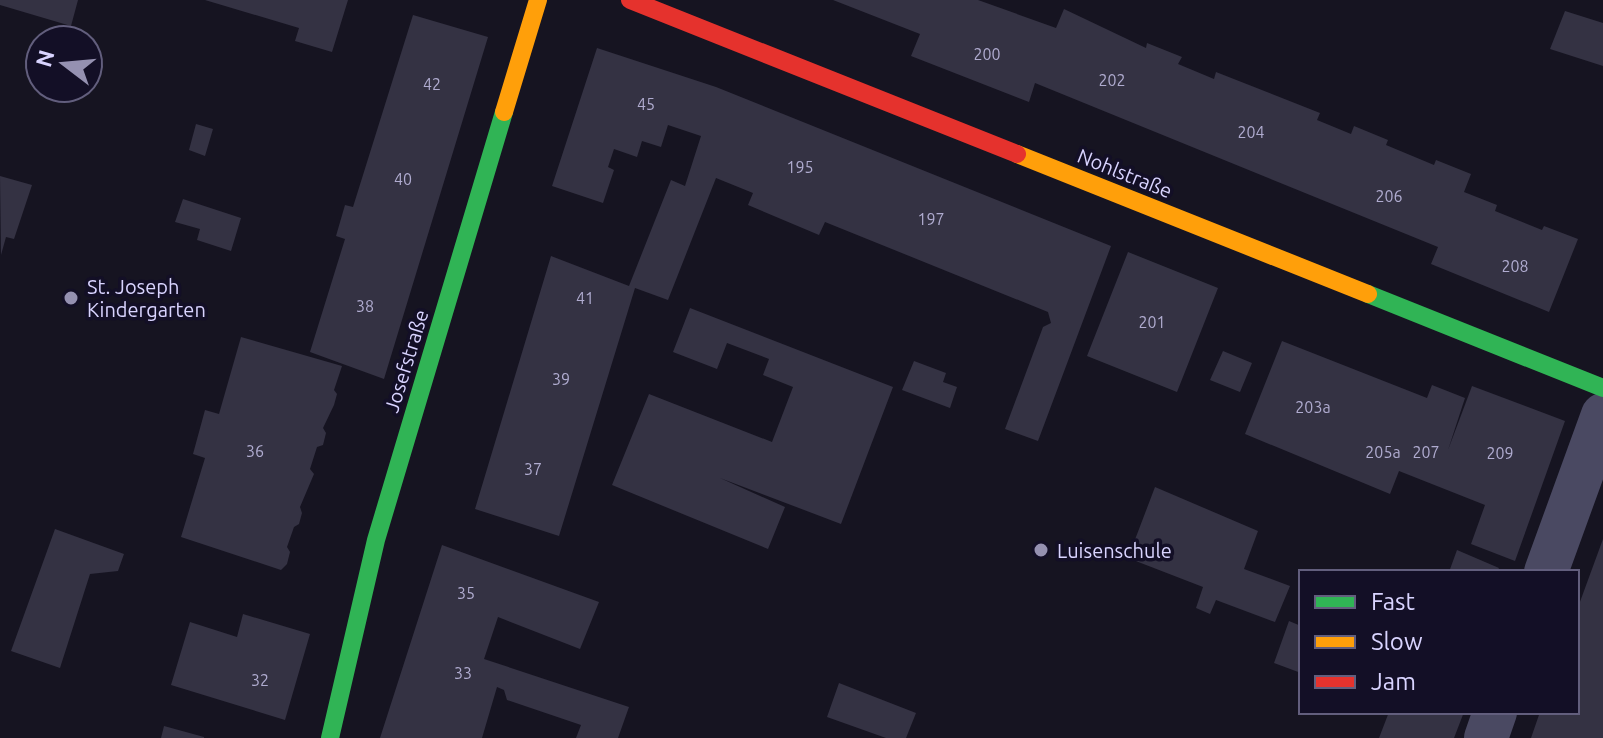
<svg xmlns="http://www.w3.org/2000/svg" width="1603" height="738" viewBox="0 0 1603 738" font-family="Ubuntu,sans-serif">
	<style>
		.building { fill: #343243 }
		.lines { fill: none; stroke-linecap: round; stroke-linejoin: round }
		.street { stroke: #4a4962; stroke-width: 44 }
		.fast { stroke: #30b455; stroke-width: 18 }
		.slow { stroke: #ff9f0a; stroke-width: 18 }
		.jam { stroke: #e5322d; stroke-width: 18 }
		.poi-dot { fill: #9591b1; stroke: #130f26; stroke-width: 3 }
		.labels { text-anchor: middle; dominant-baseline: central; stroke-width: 7; stroke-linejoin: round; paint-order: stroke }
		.number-label { font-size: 16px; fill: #b0acd0 }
		.street-label { font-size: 20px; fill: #d9d4ff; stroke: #130f26 }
		.poi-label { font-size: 20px; fill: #d9d4ff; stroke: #130f26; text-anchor: start }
	</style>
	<rect width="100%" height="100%" fill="#161421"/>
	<path class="building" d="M0 0H78L71 26 0 5Z
		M205 0H348L332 52 295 41 299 28Z
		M833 0H978L1056 28 1064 9 1146 48 1147 43 1182 57 1178 64 1214 79 1216 72 1320 113 1317 120 1351 134 1354 126 1388 140 1386 145 1434 165 1436 160 1471 174 1464 192 1497 205 1495 211 1542 230 1544 226 1578 239 1549 312 1431 264 1438 247 1035 83 1029 102 911 56 920 34Z
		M1565 11 1603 23V66L1550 49Z
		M413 15 488 37 384 379 310 352 345 239 336 236 345 205 353 207Z
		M597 48 716 87 1111 246 1038 441 1005 429 1043 327 1051 323 1048 312 825 222 819 235 748 205 753 193 716 178 668 300 635 288 559 536 475 509 551 256 629 286 671 180 685 186 701 136 668 125 661 147 642 141 637 157 614 149 608 167 614 170 603 203 552 186Z
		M196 124 213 129 205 156 189 150Z
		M0 176 32 185 14 239 6 237 1 255Z
		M183 199 241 218 231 251 197 240 200 229 175 222Z
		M1128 252 1218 288 1177 392 1087 356Z
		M690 308 893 387 841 524 720 478 785 507 768 549 612 485 649 394 772 442 793 387 763 375 769 359 727 343 717 369 673 352Z
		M241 337 342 366 334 390 337 394 334 405 323 428 326 433 323 445 317 447 310 469 314 474 300 507 302 513 299 524 294 527 287 547 290 552 287 564 281 570 181 537 205 458 193 454 205 410 219 414Z
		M1282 341 1427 398 1432 385 1465 398 1448 450 1472 386 1565 421 1515 561 1471 544 1485 505 1399 471 1390 494 1245 434Z
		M1223 351 1252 363 1240 392 1210 380Z
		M914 361 946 373 943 382 957 387 950 408 902 390Z
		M1155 487 1258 531 1244 569 1290 586 1275 622 1216 600 1210 614 1196 608 1203 587 1128 558Z
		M55 529 124 554 118 571 90 574 60 668 11 651Z
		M1603 539V738H1531L1540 712H1577V610Z
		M442 545 599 602 580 649 498 617 484 659 629 707 618 738H576L581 725 507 700 504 690 497 687 482 738H380Z
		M1457 550 1499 568 1497 572H1449Z
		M243 614 310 634 285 720 171 685 190 622 237 637Z
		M1289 621 1301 626V673L1274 663Z
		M839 683 916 713 906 738H886L827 717Z
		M1389 712H1464L1454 738H1379Z
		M164 726 204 737V738H161Z"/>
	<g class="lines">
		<path class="street" d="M1546 572 1603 415
			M1486 738 1495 712"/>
		<path class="fast" d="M1368 294 1603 388
			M330 738 376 540 504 112"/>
		<path class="slow" d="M504 112 538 0
			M1017 154 1368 294"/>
		<path class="jam" d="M630 0 1017 154"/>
	</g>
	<g class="poi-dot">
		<circle cx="71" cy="298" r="8"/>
		<circle cx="1041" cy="550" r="8"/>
	</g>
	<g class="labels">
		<g class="number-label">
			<text x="987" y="54">200</text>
			<text x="1112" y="80">202</text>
			<text x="432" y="84">42</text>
			<text x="646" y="104">45</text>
			<text x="1251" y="132">204</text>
			<text x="800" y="167">195</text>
			<text x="403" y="179">40</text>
			<text x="1389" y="196">206</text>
			<text x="931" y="219">197</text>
			<text x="1515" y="266">208</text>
			<text x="585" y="298">41</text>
			<text x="365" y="306">38</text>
			<text x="1152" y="322">201</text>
			<text x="561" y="379">39</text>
			<text x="1313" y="407">203a</text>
			<text x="255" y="451">36</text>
			<text x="1383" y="452">205a</text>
			<text x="1426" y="452">207</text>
			<text x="1500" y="453">209</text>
			<text x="533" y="469">37</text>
			<text x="466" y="593">35</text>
			<text x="463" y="673">33</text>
			<text x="260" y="680">32</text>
		</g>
		<g class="street-label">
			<text transform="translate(1125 173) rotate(22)">Nohlstraße</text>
			<text transform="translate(406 361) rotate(-73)">Josefstraße</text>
		</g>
		<g class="poi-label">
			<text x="87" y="286">St. Joseph<tspan x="87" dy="23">Kindergarten</tspan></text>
			<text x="1057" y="550">Luisenschule</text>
		</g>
	</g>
	<rect x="1299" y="570" width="280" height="144" fill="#130f26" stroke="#625e7d" stroke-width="2"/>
	<rect x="1315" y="596" width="40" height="12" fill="#30b455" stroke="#625e7d" stroke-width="2"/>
	<text x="1371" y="610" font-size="24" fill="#d9d4ff">Fast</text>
	<rect x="1315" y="636" width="40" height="12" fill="#ff9f0a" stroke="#625e7d" stroke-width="2"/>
	<text x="1371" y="650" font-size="24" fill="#d9d4ff">Slow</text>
	<rect x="1315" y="676" width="40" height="12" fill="#e5322d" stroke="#625e7d" stroke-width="2"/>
	<text x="1371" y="690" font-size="24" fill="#d9d4ff">Jam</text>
	<g transform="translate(64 64) rotate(286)"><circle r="38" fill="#130f26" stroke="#625e7d" stroke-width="2"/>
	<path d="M0-6L14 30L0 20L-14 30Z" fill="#9591b1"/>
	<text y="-12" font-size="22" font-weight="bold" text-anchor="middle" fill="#d9d4ff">N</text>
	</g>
</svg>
